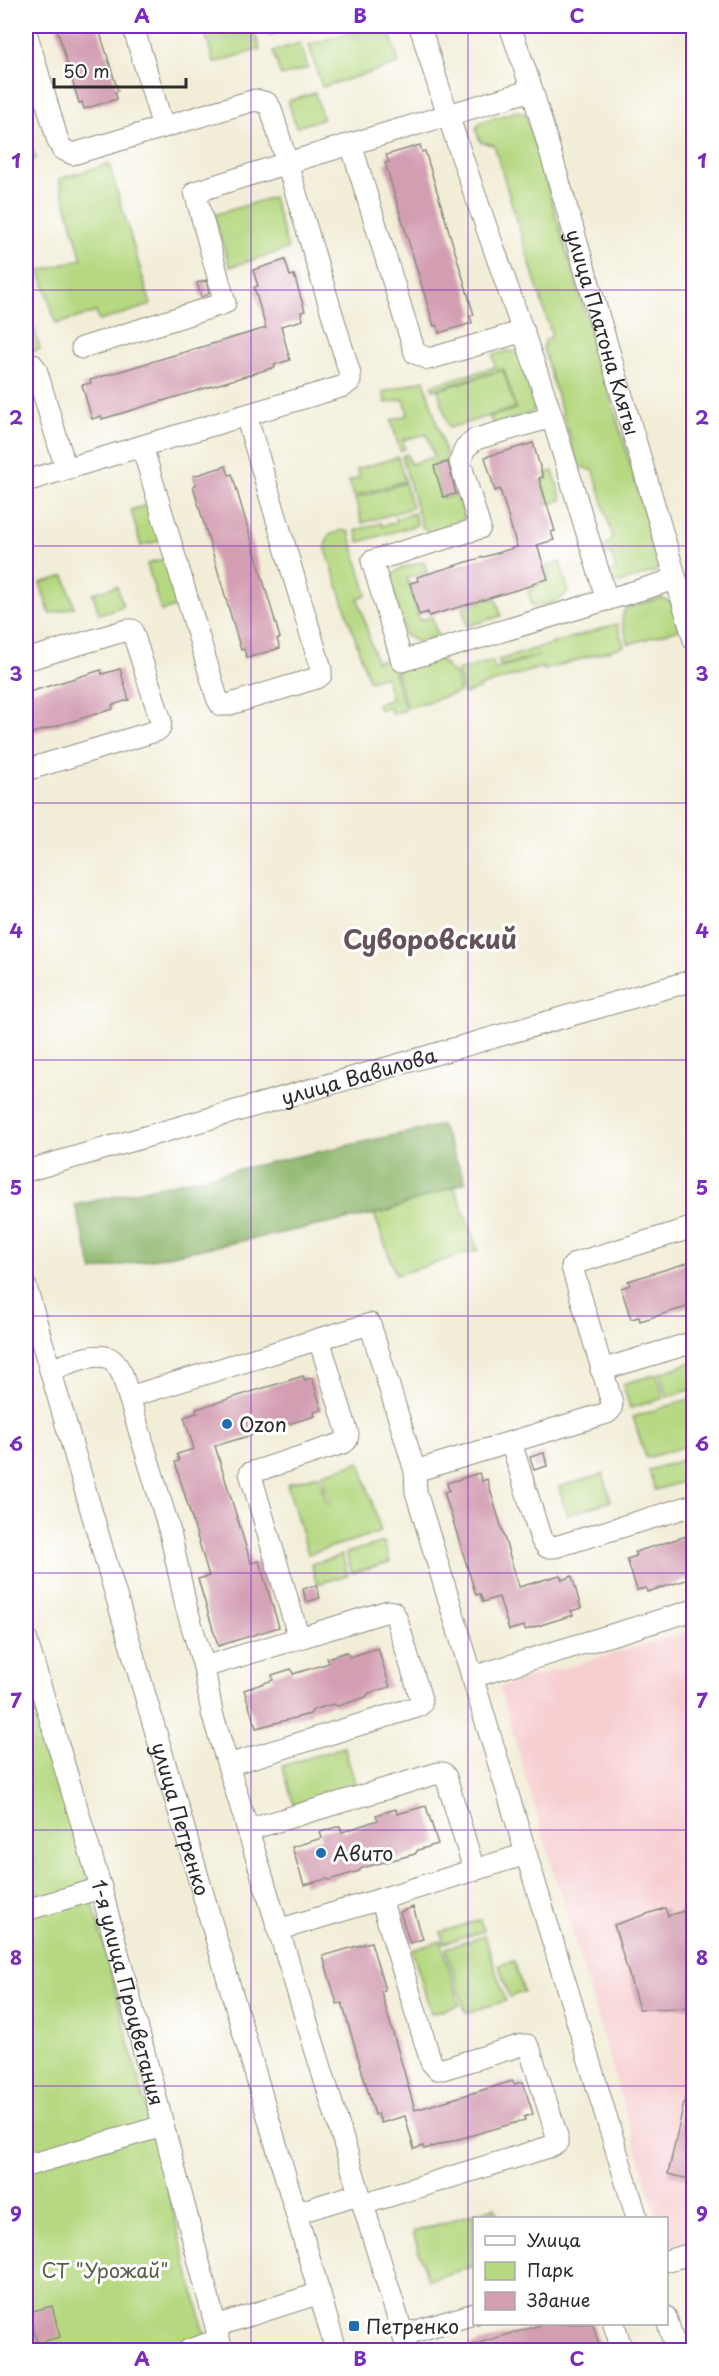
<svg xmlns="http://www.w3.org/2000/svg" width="719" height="2376" viewBox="0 0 719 2376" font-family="'Playpen Sans',sans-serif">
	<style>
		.built { fill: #f7cfd1 }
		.green { fill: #b5d880; stroke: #708256; stroke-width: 1.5 }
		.forest { fill: #90b86e; stroke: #5e724c; stroke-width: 1.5 }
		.building { fill: #d39db2 }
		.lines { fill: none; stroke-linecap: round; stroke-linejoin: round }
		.minor-casing { stroke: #8e8c81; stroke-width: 23 }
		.minor { stroke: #fff; stroke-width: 21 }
		.grid { fill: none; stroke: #7b2cbf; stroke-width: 1.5; stroke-opacity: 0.55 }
		.poi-dot { fill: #1f6fb2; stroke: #fff; stroke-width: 2 }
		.labels { text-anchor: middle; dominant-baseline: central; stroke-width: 6; stroke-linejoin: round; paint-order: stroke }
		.street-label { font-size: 20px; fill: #2b2b2b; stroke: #fff }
		.poi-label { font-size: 20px; fill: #2b2b2b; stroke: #fff; text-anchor: start }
		.park-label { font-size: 20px; fill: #545f44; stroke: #fff }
		.district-label { font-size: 26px; font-weight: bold; fill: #66535a; stroke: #fff }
		.neatline { fill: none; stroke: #7b2cbf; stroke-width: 2 }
		.grid-label { font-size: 20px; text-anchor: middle; font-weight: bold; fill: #7b2cbf }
	</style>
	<rect width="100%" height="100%" fill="#fff"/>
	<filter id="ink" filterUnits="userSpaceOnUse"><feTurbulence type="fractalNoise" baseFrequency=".0167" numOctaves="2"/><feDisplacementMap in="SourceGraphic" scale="12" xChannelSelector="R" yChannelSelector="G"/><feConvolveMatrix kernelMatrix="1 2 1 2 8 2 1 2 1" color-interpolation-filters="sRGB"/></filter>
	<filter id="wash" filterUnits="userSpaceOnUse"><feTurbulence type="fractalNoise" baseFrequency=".008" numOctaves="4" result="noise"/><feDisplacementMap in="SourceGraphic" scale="24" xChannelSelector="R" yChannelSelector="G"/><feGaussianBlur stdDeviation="1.35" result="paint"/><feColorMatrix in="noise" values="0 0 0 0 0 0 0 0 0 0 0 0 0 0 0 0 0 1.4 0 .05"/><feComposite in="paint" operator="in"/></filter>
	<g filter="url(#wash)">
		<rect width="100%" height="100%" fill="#f2edd7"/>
		<path class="built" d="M693 1630V2239L667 2247 666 2218H657L499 1687Z"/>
		<path class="green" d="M203 26H253L260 49 214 63Z
			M266 26H295L296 27 269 35Z
			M374 26H388L399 64 322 87 309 45Z
			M300 43 308 68 281 76 273 51Z
			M315 93 323 119 296 127 288 101Z
			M518 111 526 115 659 560 660 565 656 571 619 583 612 581 608 572 616 570 611 553 603 555 602 549 613 538 594 471 578 466 543 348 545 341 552 336 494 145 480 142 476 129 481 122Z
			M28 135 36 159 26 162V136Z
			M109 164 151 305 99 321 96 312 56 324 40 271 82 259 59 179Z
			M273 197 288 249 230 267 214 215Z
			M31 318 40 349 26 353V320Z
			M507 351 519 353 535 406 533 412 495 425 489 417 516 409 504 369 433 390 432 385 495 367 493 355Z
			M503 370 515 408 449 428 438 390Z
			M424 380 448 461 433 465 443 498 458 495 464 517 460 524 431 533 422 527 402 456 407 454 410 464 434 457 427 434 403 440 405 449 400 451 391 420 408 415 404 399 386 403 383 392Z
			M398 457 405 481 354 496 349 481 359 478 357 469Z
			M553 471 562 500 548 504 541 481 547 479 546 473Z
			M405 483 412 508 362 523 355 498Z
			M152 503 162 540 141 546 131 510Z
			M414 513 417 525 359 542 356 530 381 523 382 526 396 522 395 519Z
			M343 530 349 532 367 595 358 598 376 661 390 658 405 710 392 714 389 707 379 710 377 704 392 699 385 676 369 681 325 546 329 535Z
			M26 534 35 566 26 569Z
			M168 558 182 605 161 611 147 564Z
			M424 562 427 572 407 578 419 620 432 617 438 636 418 642 405 635 390 577 401 568Z
			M560 562 568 590C564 602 544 604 533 607L528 591 536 588 535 585 550 580 546 566Z
			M65 576 74 607 50 614 40 583Z
			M117 586 123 606 99 614 93 593Z
			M496 598 501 616 467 626 462 608Z
			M660 598 673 602 680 629 629 644C625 632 618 620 626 608Z
			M617 624 624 646 544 670 542 667 479 687V689L464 694 457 671 492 661 495 669 539 656 500 666 498 660Z
			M438 658 455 675 460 692 407 708 396 671Z
			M454 1186 478 1250 396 1275 373 1211Z
			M693 1362V1389L667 1397 660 1373Z
			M657 1374 664 1398 630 1408 623 1384Z
			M693 1398V1444L646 1458 633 1417Z
			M683 1460 689 1480 655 1490 649 1470Z
			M360 1462 381 1532 308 1554 287 1484 318 1475 327 1504 330 1503 321 1474Z
			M603 1474 611 1501 567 1515 559 1487Z
			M384 1542 390 1562 352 1573 346 1553Z
			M342 1555 348 1575 317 1584 311 1564Z
			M26 1646 209 2350H26Z
			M344 1747 356 1786 294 1805 282 1766Z
			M480 1920 484 1931 444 1943 441 1932Z
			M485 1936 505 2001 466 2013 446 1948Z
			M441 1941 460 2005 431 2013 412 1950Z
			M514 1961 524 1992 509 1997 499 1965Z
			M495 2207 499 2218H474V2266L428 2280 413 2232Z"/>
		<path class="forest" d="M441 1125 466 1182 385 1212 93 1271 75 1205Z"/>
		<g id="blocks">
			<path class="building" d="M56 26H98L118 91 115 92 117 99 84 109 82 102 79 103Z
				M420 145 422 152 425 151 474 315H470L472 323 439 333 437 325 434 326 385 163 389 162 386 155Z
				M285 260 290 276 294 275 305 311 301 312 303 320 281 326 290 360 274 365 275 367 196 391 102 419 101 416 92 419 82 385 91 383 90 380 266 328 254 287 258 286 253 270Z
				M206 280 209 294 201 297 197 283Z
				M533 443 543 477 539 478 555 531 551 532 554 540 537 545 548 579 532 583 533 585 429 616 428 612 419 615 410 583 418 581 417 577 517 547 500 489 495 491 485 457Z
				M448 462 456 494 443 497 434 466Z
				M226 466 229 475 232 474 280 638 277 639 280 648 247 658 244 649 241 650 193 486 196 485 193 476Z
				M120 669 129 700 112 705 113 709 26 735V693L101 670 102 674Z
				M693 1261V1305L640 1321 639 1317 631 1319 621 1288 630 1285 628 1281Z
				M303 1376 305 1380 312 1378 322 1410 314 1412 315 1416 215 1446 251 1563 259 1561 279 1627 218 1646 198 1579 209 1576 175 1462 179 1461 177 1454 194 1449 184 1417 197 1413 196 1409Z
				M544 1453 547 1466 534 1470 530 1457Z
				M479 1473 482 1481 487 1479 519 1587 560 1575 562 1580 572 1576 581 1608 571 1611 573 1615 525 1630 524 1626 509 1630 499 1597 483 1602 480 1594 476 1595 444 1492 449 1491 447 1483Z
				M690 1535 691 1539H693V1578L647 1592 646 1588 637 1590 627 1559 636 1556 635 1552Z
				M316 1585 320 1598 306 1602 303 1589Z
				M378 1648 390 1687 369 1693 366 1697 338 1706 333 1704 313 1710 310 1714 256 1728 244 1690 273 1680 272 1675 291 1669 293 1674 329 1663 327 1658 347 1652 349 1657Z
				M426 1806 438 1844 418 1850 415 1854 362 1868 359 1871 330 1880 326 1879 304 1885 292 1847 322 1838 320 1832 340 1826 342 1832 378 1820 376 1815 396 1809 397 1814Z
				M413 1907 423 1939 410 1943 400 1912Z
				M665 1908 668 1916 693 1908V2008L639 2009 614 1925Z
				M371 1942 385 1990 381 1991 415 2110 513 2081 514 2084 523 2082 533 2114 524 2117 525 2120 424 2149 423 2146 414 2149 405 2116 381 2123 378 2114 375 2115 342 2003 337 2004 323 1956Z
				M688 2085 693 2086V2180L668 2174Z
				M52 2306 60 2337 37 2343 29 2312Z
				M544 2324H593L599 2346 584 2350H466L465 2347Z"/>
		</g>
	</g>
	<g filter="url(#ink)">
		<use href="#blocks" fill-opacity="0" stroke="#8e8c81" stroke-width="1.5"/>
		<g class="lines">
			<defs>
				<g id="minor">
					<path d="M133 26 163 127"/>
					<path d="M420 26C459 158 509 286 552 417"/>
					<path id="s1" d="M510 26 532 90 694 640"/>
					<path d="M26 32 58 141 62 149 73 154 255 100 267 103 271 109 287 163 532 90"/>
					<path d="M351 144 415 353 429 359 524 331"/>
					<path d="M82 348 225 303 195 192 287 163 350 374V381L344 386 142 446 217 698 221 705H227L317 678 321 675V669L246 415"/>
					<path d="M26 364H32L36 369 66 469"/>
					<path d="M26 481 142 446"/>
					<path d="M607 600 552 417 476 439 465 448 460 462 480 528 372 561 402 661 676 579"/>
					<path d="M26 658 29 659 127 630H132L161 721 160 728 156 731 26 770"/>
					<path id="s2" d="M26 1171 694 980"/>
					<path d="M694 1227 576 1263 572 1267 612 1403 611 1409 607 1413 511 1442 541 1539 547 1547H555L694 1505"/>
					<path id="s3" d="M26 1287 336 2350"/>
					<path d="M319 1339 370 1324 415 1471 416 1492 637 2218"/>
					<path d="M50 1370C66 1365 95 1350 111 1359 116 1362 119 1369 122 1374L170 1532 186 1606 204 1667 212 1713 403 2335"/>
					<path d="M601 1370 694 1342"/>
					<path d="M129 1397 319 1339 348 1434 347 1440 343 1443 250 1473 299 1638"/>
					<path d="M415 1471 511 1442"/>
					<path id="s4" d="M26 1638 101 1888 222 2350"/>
					<path d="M204 1667 388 1611 393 1612 396 1617 421 1699V1704L417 1707 228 1765"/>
					<path d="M472 1677 694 1610"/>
					<path d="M248 1830 438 1773H443L446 1777 474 1870"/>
					<path d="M381 1899 526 1854"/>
					<path d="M26 1910 101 1888"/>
					<path d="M278 1930 381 1899 431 2062 437 2069H443L522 2045H527L530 2050 557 2136V2143L552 2146 363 2204"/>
					<path d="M26 2166 163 2126"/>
					<path d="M297 2213 358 2194"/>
					<path d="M666 2261 694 2253"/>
					<path d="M666 2317 676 2350"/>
					<path d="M614 2324 622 2350"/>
					<path d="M216 2326 320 2293"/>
					<path d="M189 2350 219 2340"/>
					<path d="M408 2350 403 2335 474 2314"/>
				</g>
			</defs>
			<use href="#minor" class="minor-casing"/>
			<use href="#minor" class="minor"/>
		</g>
	</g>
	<path class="grid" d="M251 26V2350M468 26V2350M26 290H694M26 546H694M26 803H694M26 1060H694M26 1316H694M26 1573H694M26 1830H694M26 2086H694"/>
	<g class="poi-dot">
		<circle cx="227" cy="1424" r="6"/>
		<circle cx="321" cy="1853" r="6"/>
		<rect x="348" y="2320" width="12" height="12" rx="3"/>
	</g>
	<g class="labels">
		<g class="street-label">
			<text stroke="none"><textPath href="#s1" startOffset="320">улица Платона Кляты</textPath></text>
			<text stroke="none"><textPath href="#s2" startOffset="346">улица Вавилова</textPath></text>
			<text stroke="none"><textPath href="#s3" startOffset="554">улица Петренко</textPath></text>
			<text stroke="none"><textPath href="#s4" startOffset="369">1-я улица Процветания</textPath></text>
		</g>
		<g class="poi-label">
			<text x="239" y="1424">Ozon</text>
			<text x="333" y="1853">Авито</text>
			<text x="366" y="2326">Петренко</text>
		</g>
		<g class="park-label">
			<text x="105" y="2270">СТ "Урожай"</text>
		</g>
		<g class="district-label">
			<text x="430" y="938">Суворовский</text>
		</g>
	</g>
	<rect width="719" height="2376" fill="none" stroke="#fff" stroke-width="66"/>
	<rect x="473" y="2217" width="195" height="108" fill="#ffffff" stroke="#aaaaaa" stroke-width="1.5"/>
	<rect x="485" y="2236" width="30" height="9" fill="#ffffff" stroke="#aaaaaa" stroke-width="1.5"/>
	<text x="527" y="2247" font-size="18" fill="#2b2b2b">Улица</text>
	<rect x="485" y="2262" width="30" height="18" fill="#b5d880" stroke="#aaaaaa" stroke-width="1.5"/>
	<text x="527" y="2277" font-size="18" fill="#2b2b2b">Парк</text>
	<rect x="485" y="2292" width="30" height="18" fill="#d39db2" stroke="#aaaaaa" stroke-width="1.5"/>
	<text x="527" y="2307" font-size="18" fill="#2b2b2b">Здание</text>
	<path d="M54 78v9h132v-9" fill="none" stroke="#2b2b2b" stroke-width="3"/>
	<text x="63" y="78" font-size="18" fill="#2b2b2b" stroke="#ffffff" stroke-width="4.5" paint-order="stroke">50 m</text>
	<rect x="33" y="33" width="653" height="2310" class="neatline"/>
	<g class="grid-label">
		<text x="142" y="23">A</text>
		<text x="360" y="23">B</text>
		<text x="577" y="23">C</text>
		<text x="16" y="168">1</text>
		<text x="702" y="168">1</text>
		<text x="16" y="425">2</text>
		<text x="702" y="425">2</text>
		<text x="16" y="681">3</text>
		<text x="702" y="681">3</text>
		<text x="16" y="938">4</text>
		<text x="702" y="938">4</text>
		<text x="16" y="1195">5</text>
		<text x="702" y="1195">5</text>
		<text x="16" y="1451">6</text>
		<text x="702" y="1451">6</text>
		<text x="16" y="1708">7</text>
		<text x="702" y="1708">7</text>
		<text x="16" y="1965">8</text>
		<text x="702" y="1965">8</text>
		<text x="16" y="2221">9</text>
		<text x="702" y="2221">9</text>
		<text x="142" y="2366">A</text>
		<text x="360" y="2366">B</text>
		<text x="577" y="2366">C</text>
	</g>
</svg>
